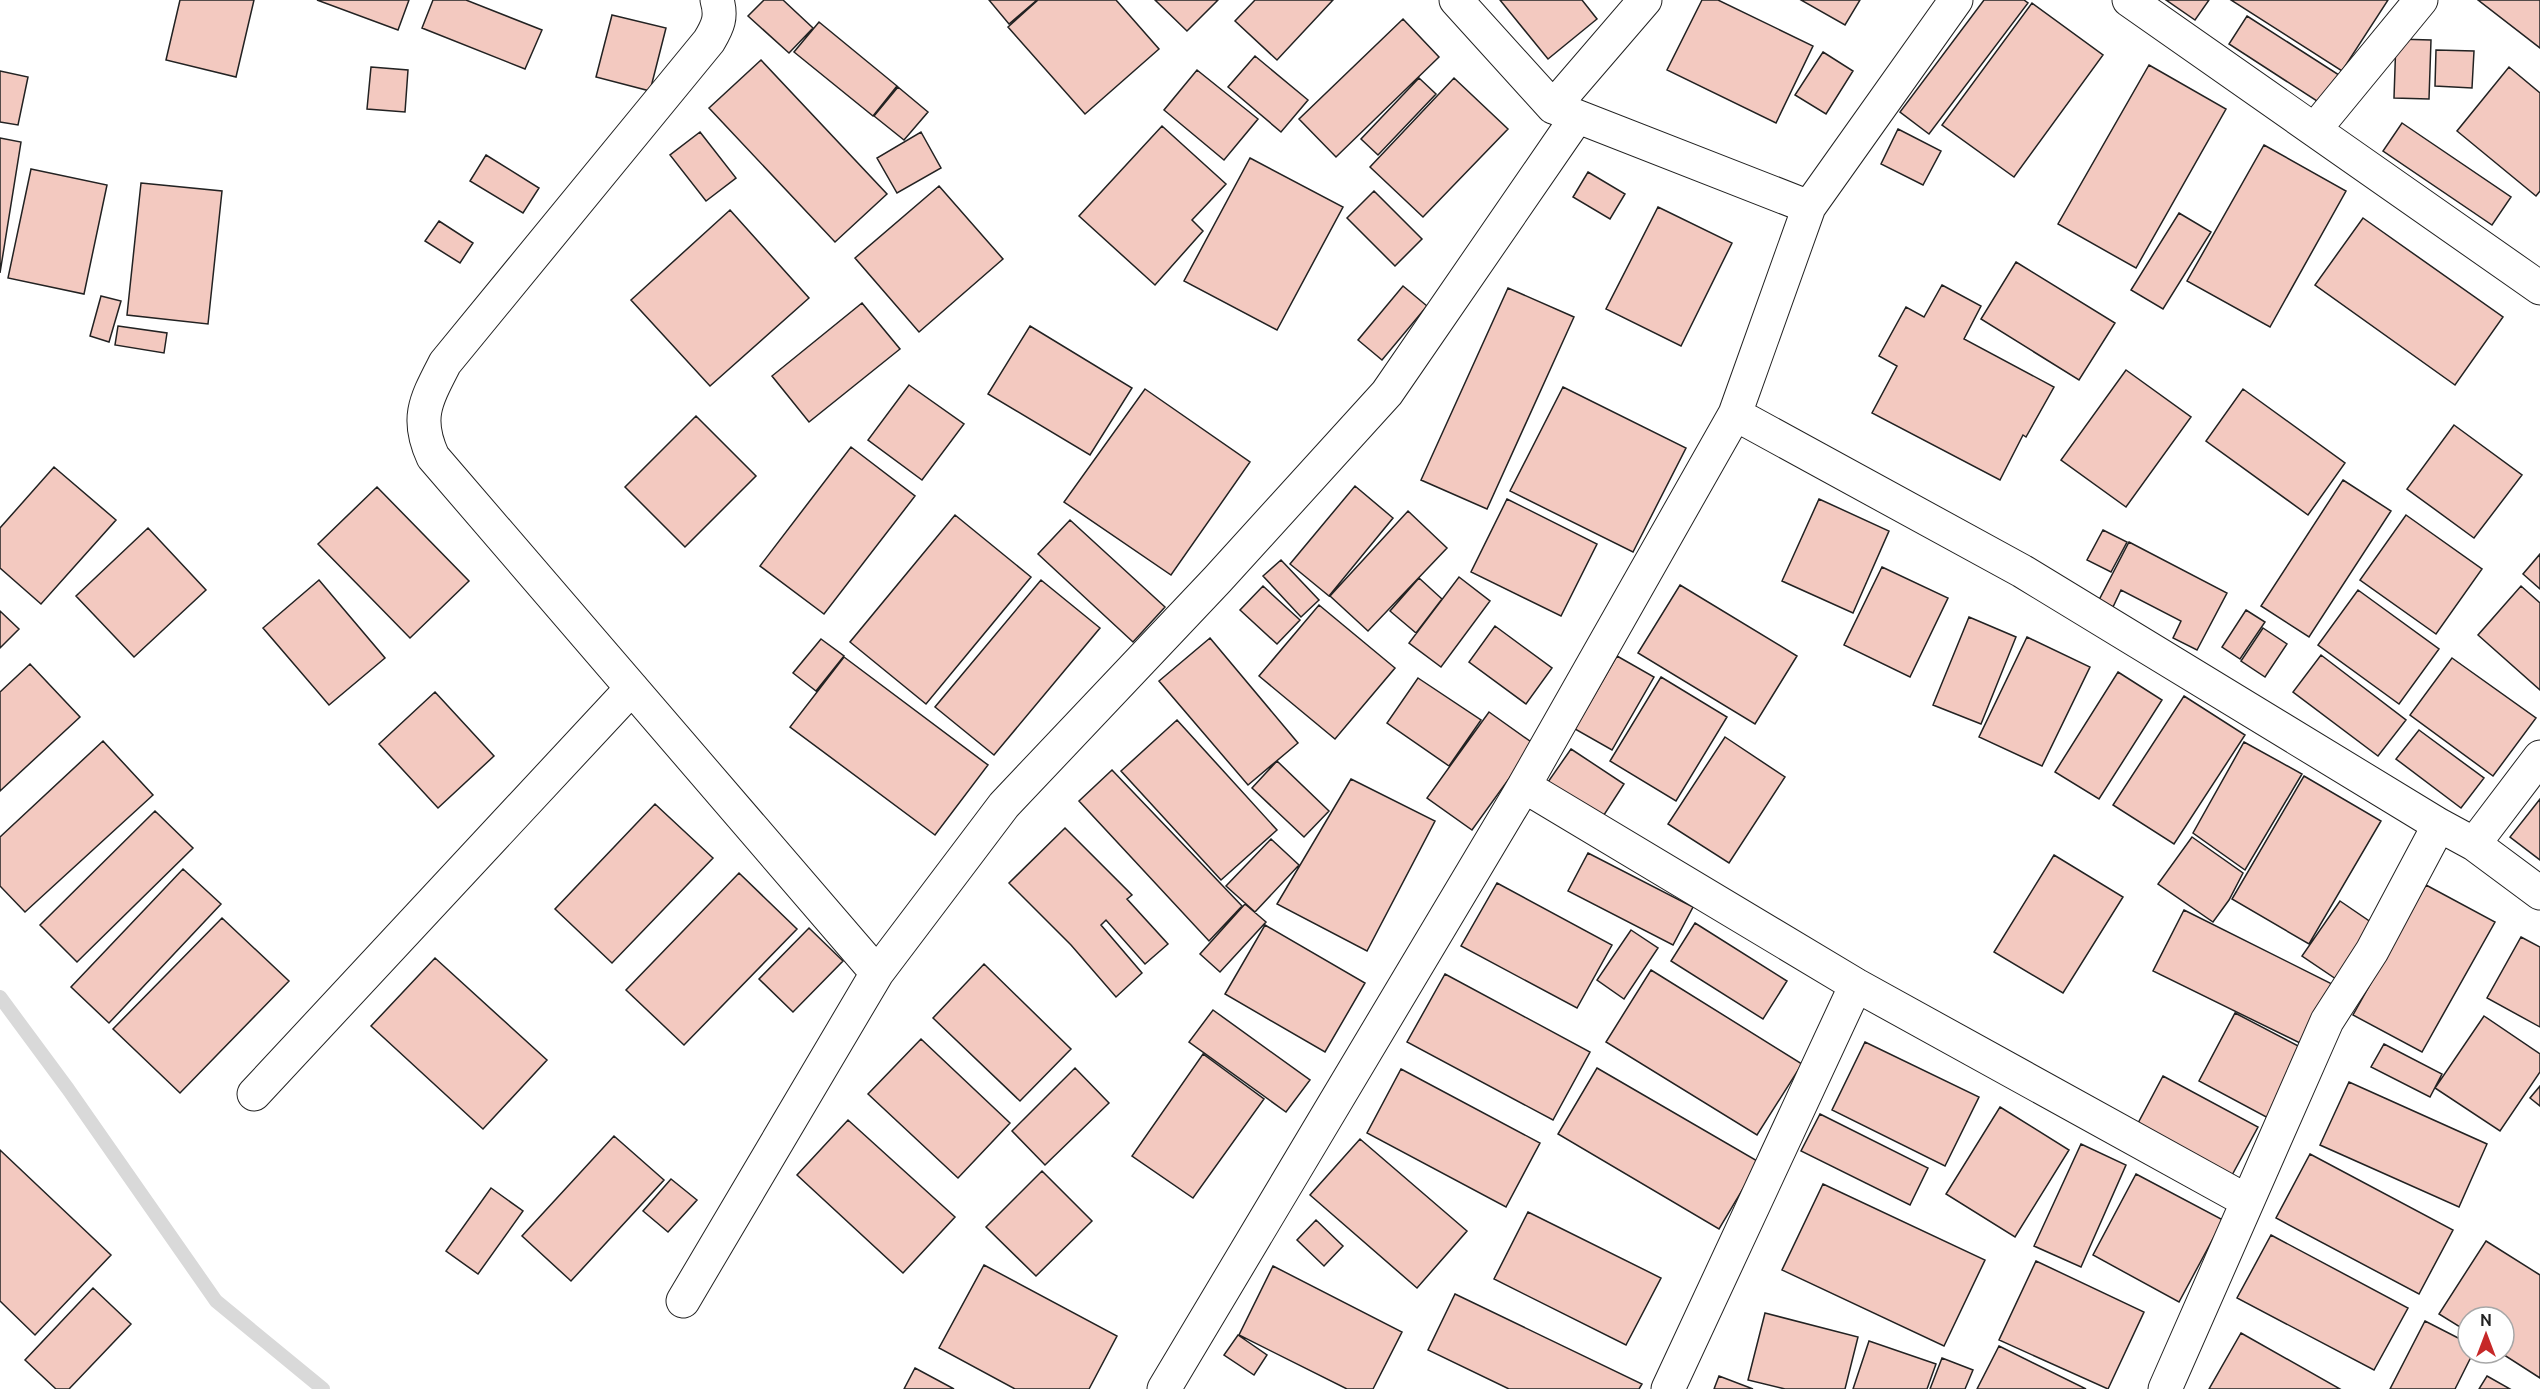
<svg xmlns="http://www.w3.org/2000/svg" width="2540" height="1389" viewBox="0 0 2540 1389" font-family="Ubuntu,sans-serif">
<style>
.lines{fill:none;stroke-linecap:round;stroke-linejoin:round}
.stream{stroke:#d9d9d9;stroke-width:14}
.building{fill:#f3c9c0;stroke:#222;stroke-width:1.5}
.minor-casing{stroke:#222;stroke-width:35}
.minor{stroke:#fff;stroke-width:33}
</style>
<rect width="100%" height="100%" fill="#fff"/>
<g class="lines">
<!-- stream -->
<path class="stream" d="M 0,997 L 68,1089 L 216,1301 L 323,1389"/>
</g>
<!-- building -->
<path class="building" d="M 180,0 L 254,0 L 236,77 L 166,60 Z
M 317,0 L 409,0 L 398,30 Z
M 433,0 L 466,0 L 542,30 L 525,69 L 422,28 Z
M 764,0 L 783,0 L 813,28 L 789,53 L 748,16 Z
M 989,0 L 1037,0 L 1009,24 Z
M 1038,0 L 1116,0 L 1159,49 L 1085,114 L 1008,27 Z
M 1155,0 L 1218,0 L 1187,31 Z
M 1255,0 L 1333,0 L 1277,60 L 1235,21 Z
M 1500,0 L 1582,0 L 1597,19 L 1548,59 Z
M 1702,0 L 1718,0 L 1813,46 L 1776,123 L 1667,70 Z
M 1801,0 L 1860,0 L 1845,25 Z
M 1984,0 L 2024,0 L 2028,3 L 1929,134 L 1900,112 Z
M 2166,0 L 2209,0 L 2195,20 Z
M 2231,0 L 2388,0 L 2342,71 Z
M 2478,0 L 2540,0 L 2540,48 Z
M 2032,3 L 2103,55 L 2014,177 L 1942,125 Z
M 612,15 L 666,28 L 650,91 L 596,77 Z
M 2247,16 L 2339,75 L 2320,103 L 2229,44 Z
M 1403,19 L 1439,57 L 1336,157 L 1299,119 Z
M 819,22 L 897,86 L 873,116 L 794,52 Z
M 2396,39 L 2431,40 L 2429,99 L 2394,98 Z
M 2436,50 L 2474,51 L 2472,88 L 2435,86 Z
M 1823,52 L 1853,71 L 1826,114 L 1795,95 Z
M 1255,56 L 1308,100 L 1281,132 L 1228,87 Z
M 761,60 L 887,194 L 835,242 L 709,108 Z
M 2149,65 L 2226,109 L 2136,268 L 2058,224 Z
M 371,67 L 408,70 L 405,112 L 367,109 Z
M 2509,67 L 2540,93 L 2540,191 L 2536,196 L 2457,131 Z
M 1197,70 L 1258,119 L 1224,160 L 1164,110 Z
M 0,71 L 28,77 L 18,125 L 0,122 Z
M 1419,78 L 1436,94 L 1378,155 L 1361,139 Z
M 1454,78 L 1508,129 L 1423,217 L 1370,167 Z
M 898,87 L 928,112 L 904,140 L 874,116 Z
M 2402,123 L 2511,197 L 2492,225 L 2383,151 Z
M 1162,126 L 1226,184 L 1192,220 L 1203,231 L 1155,285 L 1079,216 Z
M 1898,129 L 1941,151 L 1923,185 L 1881,164 Z
M 700,132 L 736,178 L 706,201 L 670,155 Z
M 921,132 L 941,168 L 897,193 L 877,158 Z
M 0,138 L 21,142 L 0,273 Z
M 2264,145 L 2346,191 L 2270,327 L 2187,281 Z
M 486,155 L 539,188 L 523,213 L 470,181 Z
M 1250,158 L 1343,207 L 1277,330 L 1184,281 Z
M 31,169 L 107,185 L 84,294 L 8,278 Z
M 1588,172 L 1625,194 L 1610,219 L 1573,197 Z
M 141,183 L 222,191 L 208,324 L 127,315 Z
M 939,186 L 1003,259 L 919,332 L 855,258 Z
M 1374,191 L 1422,239 L 1395,266 L 1347,218 Z
M 1658,207 L 1732,243 L 1681,346 L 1606,309 Z
M 730,210 L 809,298 L 710,386 L 631,300 Z
M 2179,213 L 2211,232 L 2163,309 L 2131,290 Z
M 2363,218 L 2503,317 L 2455,385 L 2315,285 Z
M 439,221 L 473,243 L 460,263 L 425,241 Z
M 2016,262 L 2115,323 L 2079,380 L 1981,319 Z
M 1942,285 L 1981,306 L 1964,339 L 2054,387 L 2026,437 L 2023,435 L 2000,480 L 1872,413 L 1897,366 L 1879,356 L 1906,307 L 1924,317 Z
M 1403,286 L 1427,306 L 1382,360 L 1358,340 Z
M 1508,288 L 1574,317 L 1487,509 L 1421,480 Z
M 101,296 L 121,301 L 109,342 L 90,336 Z
M 862,303 L 900,349 L 809,422 L 772,376 Z
M 118,326 L 167,333 L 164,353 L 115,345 Z
M 1030,326 L 1132,388 L 1090,455 L 988,394 Z
M 2126,370 L 2191,417 L 2126,507 L 2061,460 Z
M 909,385 L 964,424 L 922,480 L 868,440 Z
M 1563,387 L 1686,448 L 1633,552 L 1510,491 Z
M 1145,389 L 1250,462 L 1171,575 L 1064,502 Z
M 2243,389 L 2345,463 L 2308,515 L 2206,441 Z
M 696,416 L 756,476 L 685,547 L 625,487 Z
M 2454,425 L 2522,475 L 2474,538 L 2407,489 Z
M 851,447 L 915,496 L 824,614 L 760,566 Z
M 54,467 L 116,520 L 41,604 L 0,568 L 0,528 Z
M 2343,480 L 2391,511 L 2309,637 L 2261,606 Z
M 1355,486 L 1393,518 L 1329,596 L 1290,564 Z
M 377,487 L 469,581 L 410,638 L 318,544 Z
M 1507,499 L 1597,544 L 1561,616 L 1471,572 Z
M 1819,499 L 1889,531 L 1853,613 L 1782,581 Z
M 1408,511 L 1447,548 L 1368,631 L 1330,596 Z
M 955,515 L 1031,577 L 926,704 L 850,642 Z
M 2406,515 L 2482,569 L 2436,634 L 2360,580 Z
M 1070,520 L 1165,607 L 1133,642 L 1038,554 Z
M 148,528 L 206,590 L 134,657 L 76,596 Z
M 2103,530 L 2127,542 L 2111,572 L 2087,560 Z
M 2129,542 L 2227,593 L 2197,650 L 2173,638 L 2181,621 L 2121,590 L 2113,607 L 2099,600 Z
M 2540,554 L 2540,589 L 2523,574 Z
M 1281,560 L 1319,600 L 1301,617 L 1263,576 Z
M 1882,567 L 1948,598 L 1910,677 L 1844,645 Z
M 1459,577 L 1490,601 L 1441,667 L 1409,643 Z
M 1419,578 L 1442,599 L 1416,633 L 1390,611 Z
M 319,580 L 385,658 L 329,705 L 263,628 Z
M 1041,580 L 1100,628 L 994,755 L 935,707 Z
M 1680,585 L 1797,656 L 1755,724 L 1638,653 Z
M 1263,586 L 1300,620 L 1277,644 L 1240,610 Z
M 2521,586 L 2540,603 L 2540,690 L 2478,635 Z
M 2358,590 L 2439,649 L 2399,704 L 2318,645 Z
M 1319,605 L 1395,668 L 1335,739 L 1259,676 Z
M 2246,610 L 2265,622 L 2240,659 L 2222,647 Z
M 0,611 L 19,629 L 0,648 Z
M 1969,617 L 2016,637 L 1981,724 L 1933,705 Z
M 1495,626 L 1552,668 L 1526,704 L 1469,662 Z
M 2263,628 L 2287,644 L 2265,677 L 2241,661 Z
M 2027,637 L 2090,667 L 2042,766 L 1979,737 Z
M 1210,638 L 1298,743 L 1248,785 L 1159,681 Z
M 821,639 L 844,656 L 816,691 L 793,673 Z
M 2321,655 L 2406,720 L 2378,756 L 2293,692 Z
M 1617,656 L 1654,677 L 1612,750 L 1575,729 Z
M 844,657 L 988,765 L 935,835 L 790,727 Z
M 2452,658 L 2536,718 L 2493,776 L 2410,715 Z
M 30,664 L 80,717 L 0,791 L 0,692 Z
M 2118,672 L 2162,700 L 2099,799 L 2055,772 Z
M 1661,677 L 1727,717 L 1676,801 L 1610,761 Z
M 1418,678 L 1481,720 L 1449,766 L 1387,723 Z
M 435,692 L 494,756 L 438,808 L 379,744 Z
M 2184,696 L 2245,735 L 2174,844 L 2113,805 Z
M 1489,712 L 1534,744 L 1472,830 L 1427,798 Z
M 1177,720 L 1277,830 L 1221,880 L 1121,771 Z
M 2419,730 L 2484,778 L 2461,808 L 2396,759 Z
M 1725,737 L 1785,777 L 1729,863 L 1668,824 Z
M 103,741 L 153,795 L 25,912 L 0,886 L 0,837 Z
M 2244,742 L 2302,774 L 2245,870 L 2193,833 Z
M 1571,749 L 1624,784 L 1602,818 L 1548,782 Z
M 1277,761 L 1329,811 L 1304,837 L 1252,788 Z
M 1112,770 L 1242,906 L 1209,941 L 1079,801 Z
M 2304,776 L 2381,821 L 2309,944 L 2232,899 Z
M 1351,779 L 1435,821 L 1367,951 L 1277,904 Z
M 2540,799 L 2540,860 L 2510,837 Z
M 655,804 L 713,858 L 612,963 L 555,909 Z
M 155,811 L 193,848 L 77,962 L 40,925 Z
M 1065,828 L 1132,895 L 1127,899 L 1168,944 L 1145,964 L 1106,920 L 1101,925 L 1142,973 L 1116,997 L 1071,945 L 1009,883 Z
M 2192,837 L 2243,873 L 2229,900 L 2213,922 L 2158,884 Z
M 1271,839 L 1299,865 L 1255,912 L 1226,886 Z
M 1588,853 L 1693,907 L 1673,945 L 1568,891 Z
M 2054,855 L 2123,897 L 2063,993 L 1994,952 Z
M 183,869 L 221,904 L 109,1023 L 71,987 Z
M 739,873 L 797,929 L 684,1045 L 626,990 Z
M 1497,883 L 1612,945 L 1577,1008 L 1461,946 Z
M 2426,885 L 2495,922 L 2422,1052 L 2353,1015 Z
M 2340,901 L 2378,927 L 2339,981 L 2302,956 Z
M 1245,904 L 1266,922 L 1220,972 L 1200,954 Z
M 2184,910 L 2332,984 L 2302,1044 L 2153,971 Z
M 222,918 L 289,981 L 180,1093 L 113,1029 Z
M 1695,923 L 1787,981 L 1763,1019 L 1671,961 Z
M 1265,925 L 1365,983 L 1325,1052 L 1225,994 Z
M 809,928 L 843,961 L 793,1012 L 759,979 Z
M 1631,930 L 1658,948 L 1624,999 L 1597,980 Z
M 2521,937 L 2540,947 L 2540,1027 L 2487,998 Z
M 435,958 L 547,1060 L 483,1129 L 371,1026 Z
M 984,964 L 1071,1049 L 1020,1101 L 933,1018 Z
M 1651,970 L 1802,1064 L 1757,1135 L 1606,1042 Z
M 1445,974 L 1590,1052 L 1553,1120 L 1407,1042 Z
M 1213,1010 L 1310,1080 L 1286,1112 L 1189,1042 Z
M 2235,1013 L 2306,1050 L 2270,1119 L 2199,1081 Z
M 2484,1016 L 2540,1054 L 2540,1072 L 2500,1131 L 2435,1088 Z
M 921,1039 L 1010,1123 L 958,1178 L 868,1094 Z
M 1865,1042 L 1979,1097 L 1945,1166 L 1832,1110 Z
M 2384,1044 L 2442,1074 L 2430,1097 L 2371,1067 Z
M 1203,1054 L 1264,1099 L 1193,1198 L 1132,1156 Z
M 1075,1068 L 1109,1103 L 1045,1165 L 1012,1131 Z
M 1597,1068 L 1759,1162 L 1719,1229 L 1558,1134 Z
M 1401,1069 L 1540,1143 L 1506,1207 L 1367,1133 Z
M 2163,1076 L 2258,1127 L 2231,1177 L 2136,1127 Z
M 2349,1082 L 2487,1144 L 2459,1207 L 2320,1145 Z
M 2540,1086 L 2540,1106 L 2530,1098 Z
M 2000,1107 L 2069,1150 L 2015,1237 L 1946,1194 Z
M 1820,1114 L 1928,1168 L 1910,1205 L 1801,1151 Z
M 848,1120 L 955,1217 L 903,1273 L 797,1175 Z
M 614,1136 L 664,1180 L 571,1281 L 522,1236 Z
M 1360,1139 L 1467,1231 L 1417,1288 L 1310,1195 Z
M 2081,1144 L 2126,1165 L 2081,1267 L 2034,1246 Z
M 0,1150 L 111,1255 L 35,1335 L 0,1301 Z
M 2310,1154 L 2453,1230 L 2419,1294 L 2276,1218 Z
M 1042,1171 L 1092,1221 L 1036,1276 L 986,1227 Z
M 2136,1174 L 2223,1220 L 2179,1302 L 2093,1255 Z
M 671,1179 L 697,1200 L 668,1232 L 643,1211 Z
M 1823,1184 L 1985,1260 L 1944,1346 L 1782,1270 Z
M 491,1188 L 523,1211 L 478,1274 L 446,1251 Z
M 1528,1212 L 1661,1278 L 1626,1345 L 1494,1279 Z
M 1316,1220 L 1343,1246 L 1324,1266 L 1297,1240 Z
M 2271,1235 L 2408,1308 L 2374,1370 L 2237,1298 Z
M 2486,1241 L 2540,1275 L 2540,1378 L 2501,1353 L 2504,1353 L 2504,1317 L 2468,1317 L 2468,1332 L 2439,1314 Z
M 2036,1261 L 2144,1312 L 2108,1389 L 1999,1340 Z
M 984,1265 L 1117,1336 L 1089,1389 L 1015,1389 L 939,1348 Z
M 1273,1266 L 1402,1332 L 1373,1389 L 1347,1389 L 1239,1335 Z
M 93,1288 L 131,1324 L 69,1389 L 56,1389 L 25,1360 Z
M 1455,1294 L 1642,1384 L 1639,1389 L 1509,1389 L 1428,1350 Z
M 1765,1313 L 1858,1337 L 1845,1389 L 1785,1389 L 1748,1380 Z
M 2425,1321 L 2468,1343 L 2468,1353 L 2473,1353 L 2455,1389 L 2390,1389 Z
M 2241,1333 L 2340,1389 L 2209,1389 Z
M 1238,1335 L 1267,1355 L 1254,1375 L 1224,1355 Z
M 1869,1341 L 1936,1364 L 1927,1389 L 1853,1389 Z
M 1999,1346 L 2086,1389 L 1977,1389 Z
M 1942,1358 L 1973,1370 L 1965,1389 L 1930,1389 Z
M 915,1368 L 954,1389 L 904,1389 Z
M 1719,1376 L 1753,1389 L 1714,1389 Z
M 2487,1376 L 2510,1389 L 2479,1389 Z"/>
<g class="lines">
<!-- minor casing -->
<g class="minor-casing">
<path id="minor" d="M 717,0 C 722,17 718,26 709,41 L 445,363 C 426,400 415,418 433,457 L 877,973
M 1456,0 L 1553,107 L 1809,207
M 2129,0 L 2540,288
M 1553,107 L 1645,0
M 2315,129 L 2421,0
M 1735,414 L 2022,571 L 2439,825 L 2474,844 L 2540,893
M 1524,786 L 1856,985 L 2247,1201
M 2474,844 L 2540,757
M 254,1094 L 632,688
M 683,1301 L 877,973 L 1004,805 L 1217,580 L 1387,393 L 1577,117
M 1164,1389 L 1524,786 L 1735,414 L 1809,207 L 1956,0
M 1668,1389 L 1856,985
M 2165,1389 L 2327,1021 L 2372,951 L 2439,825"/>
</g>
<!-- minor -->
<use href="#minor" class="minor"/>
</g>
<!-- north arrow -->
<g transform="translate(2486 1335)"><circle r="28" fill="#ffffff" stroke="#a7a7a7" stroke-width="1.5"/>
<path d="M0-4.5L10 22L0 15L-10 22Z" fill="#c62828"/>
<text y="-9" font-size="16" font-weight="bold" text-anchor="middle" fill="#222222">N</text>
</g>
</svg>
